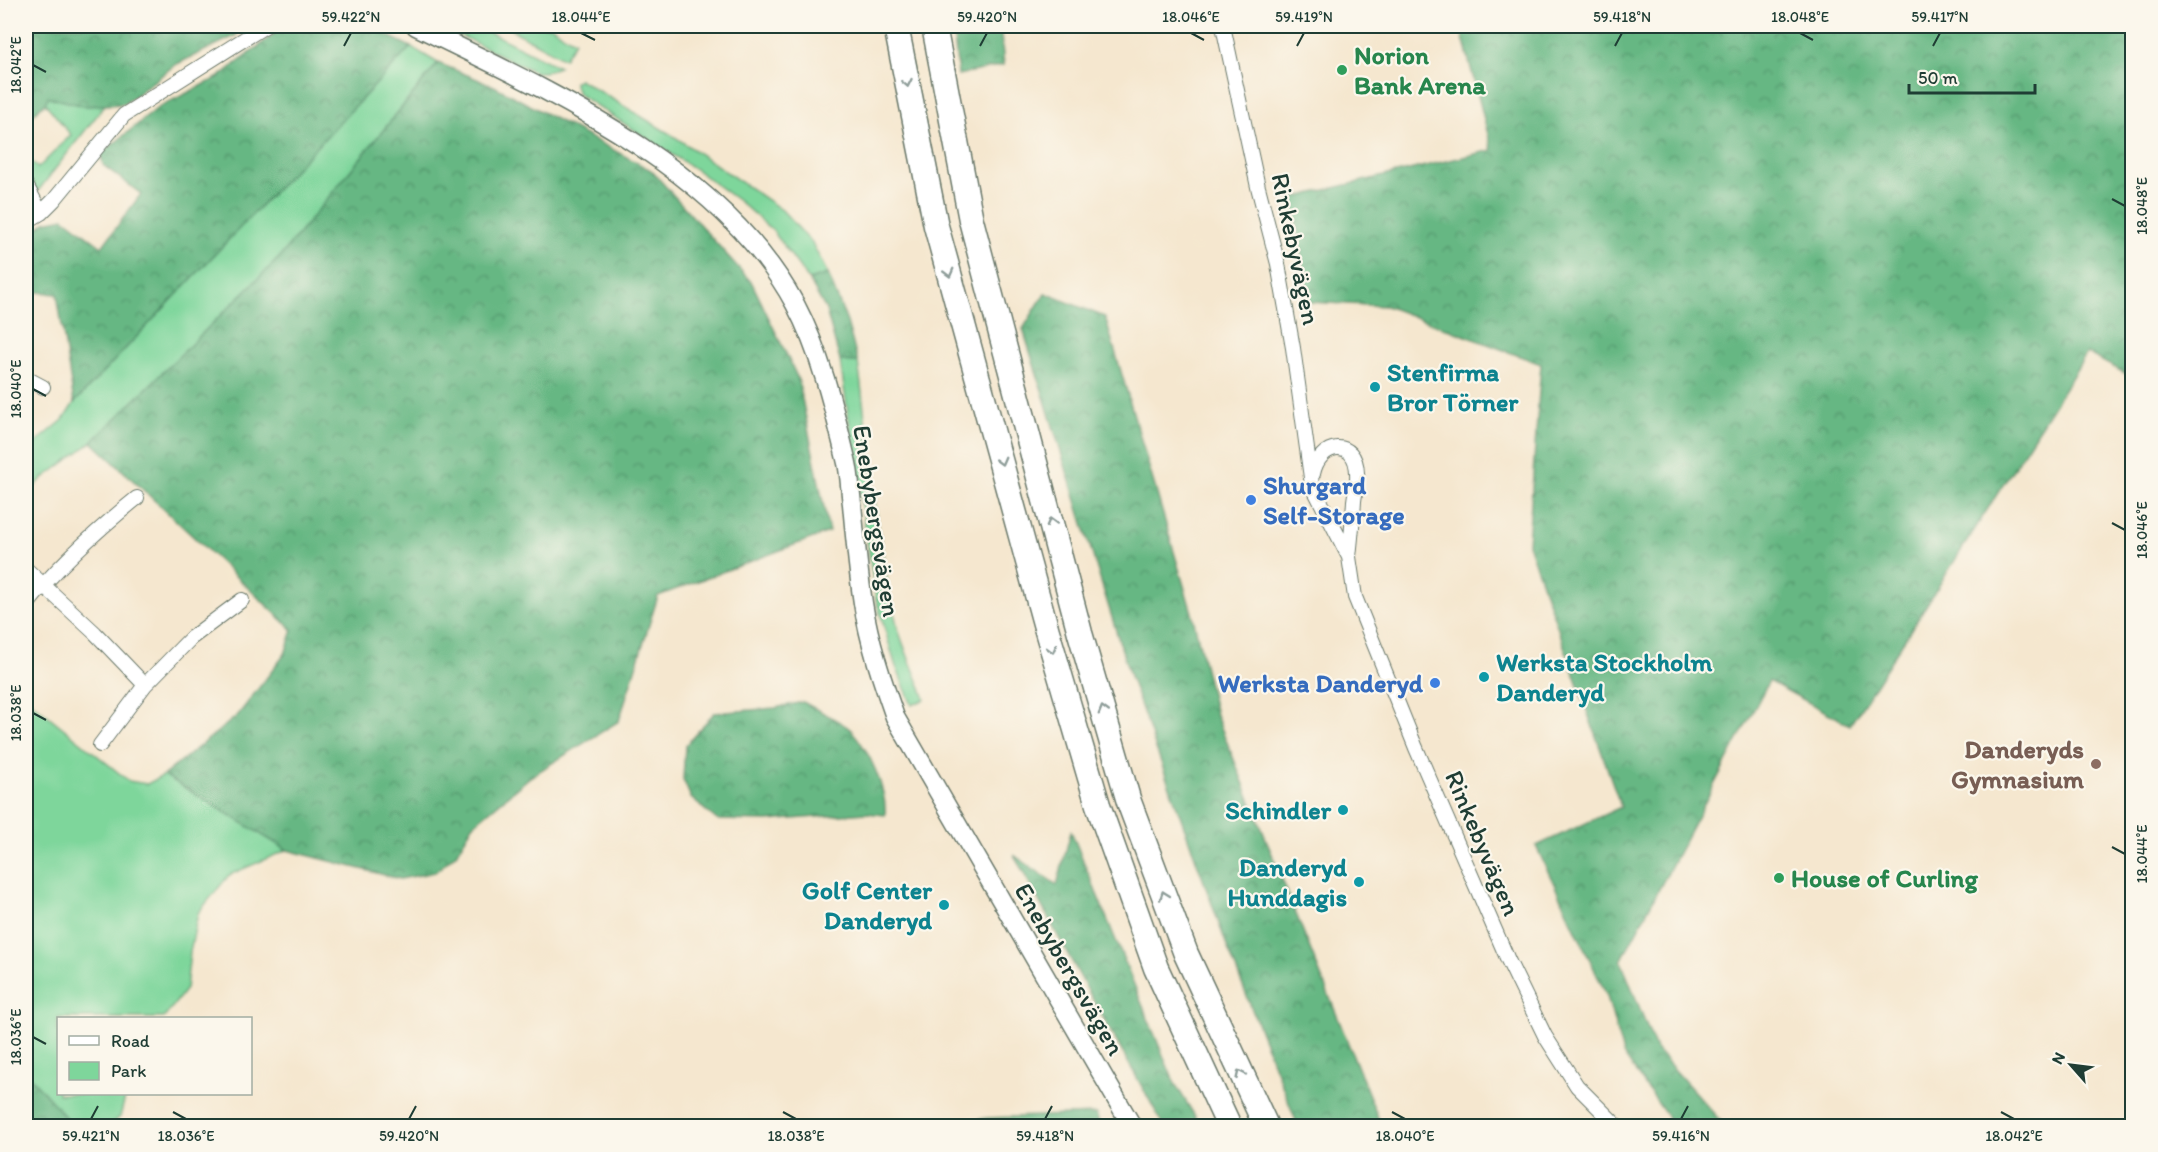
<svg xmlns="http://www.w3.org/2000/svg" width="2158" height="1152" viewBox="0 0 2158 1152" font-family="Itim,sans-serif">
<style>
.green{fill:#7ed69b;stroke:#4e8a68;stroke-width:1.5}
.forest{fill:url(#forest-crowns);stroke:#427a5c;stroke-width:1.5}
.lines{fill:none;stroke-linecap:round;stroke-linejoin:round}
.street-casing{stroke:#6a786a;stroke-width:16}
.secondary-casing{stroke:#6a786a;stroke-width:21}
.highway-casing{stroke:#6a786a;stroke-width:27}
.street{stroke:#fff;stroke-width:14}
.secondary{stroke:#fff;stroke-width:18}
.highway{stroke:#fff;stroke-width:24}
.oneway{stroke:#8f9e9a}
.ticks{fill:none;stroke:#1f3d34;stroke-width:2}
.leisure-dot{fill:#2e9e5b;stroke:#fbf7ec;stroke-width:2}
.culture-dot{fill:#0f9aa8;stroke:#fbf7ec;stroke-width:2}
.shop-dot{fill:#3f7fe0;stroke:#fbf7ec;stroke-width:2}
.education-dot{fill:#8d6e63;stroke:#fbf7ec;stroke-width:2}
.labels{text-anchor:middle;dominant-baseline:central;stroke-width:4.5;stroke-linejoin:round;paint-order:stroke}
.leisure-label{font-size:26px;font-weight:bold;fill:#27864d;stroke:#fbf7ec;text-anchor:start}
.street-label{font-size:26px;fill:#1f3d34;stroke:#fbf7ec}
.culture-label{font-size:26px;font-weight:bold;fill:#0d838f;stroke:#fbf7ec;text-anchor:end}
.shop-label{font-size:26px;font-weight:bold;fill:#366cbe;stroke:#fbf7ec;text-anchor:start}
.education-label{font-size:26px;font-weight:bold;fill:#785e54;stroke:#fbf7ec;text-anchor:end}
.neatline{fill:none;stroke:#1f3d34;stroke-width:2}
.ticks-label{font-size:15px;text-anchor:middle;fill:#1f3d34}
</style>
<defs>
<pattern id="forest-crowns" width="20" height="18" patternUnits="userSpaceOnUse" patternTransform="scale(1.5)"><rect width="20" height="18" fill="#66b783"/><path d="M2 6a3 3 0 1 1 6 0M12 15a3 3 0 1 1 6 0" fill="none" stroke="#53966c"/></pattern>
</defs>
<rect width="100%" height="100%" fill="#fbf7ec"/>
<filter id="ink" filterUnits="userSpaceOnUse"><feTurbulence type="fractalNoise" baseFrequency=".0167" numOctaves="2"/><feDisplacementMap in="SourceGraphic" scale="12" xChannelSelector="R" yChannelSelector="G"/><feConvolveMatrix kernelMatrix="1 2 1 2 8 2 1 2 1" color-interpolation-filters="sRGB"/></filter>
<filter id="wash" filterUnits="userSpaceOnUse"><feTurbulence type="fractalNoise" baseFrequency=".008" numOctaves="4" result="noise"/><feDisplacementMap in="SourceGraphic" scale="24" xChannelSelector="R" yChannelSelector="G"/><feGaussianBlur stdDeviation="1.35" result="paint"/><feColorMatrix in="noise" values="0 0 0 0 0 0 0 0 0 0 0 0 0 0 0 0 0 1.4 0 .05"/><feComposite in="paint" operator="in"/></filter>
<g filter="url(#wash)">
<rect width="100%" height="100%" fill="#f5e7cf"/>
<!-- green -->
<path class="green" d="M 441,26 L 477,26 L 559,67 L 545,72 L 535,72 Z
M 505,26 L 551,26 L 563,35 L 575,41 L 564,59 Z
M 411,47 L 438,63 L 280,257 L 92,442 L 42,479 L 26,495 L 26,451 L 63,420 L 74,403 Z
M 579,79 L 675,137 L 782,210 L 812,243 L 828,274 L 809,280 L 773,231 L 740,202 L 695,169 L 578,94 L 574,82 Z
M 48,97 L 85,106 L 105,105 L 38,191 C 30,182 21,171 29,160 L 38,168 L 71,135 L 45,103 Z
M 840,361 L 858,362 C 870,448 875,536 896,621 C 902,647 916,673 925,699 L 912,705 L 895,664 L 876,599 Z
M 26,698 L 129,781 L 147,784 L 164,775 L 287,850 L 229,875 L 198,913 L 190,952 L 186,989 L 164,1018 L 58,1018 L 58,1094 L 126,1094 L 120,1117 L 109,1126 L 73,1126 L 26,1072 Z"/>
<!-- forest -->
<path class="forest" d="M 26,26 L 245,26 L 235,36 L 175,65 L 124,104 L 85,106 L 48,97 L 45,103 L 26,121 Z
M 290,26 L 368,26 L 411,47 L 74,403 L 57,294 L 26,291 L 26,238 L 45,222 L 64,218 L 102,247 L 141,194 L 103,165 L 101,154 L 159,107 L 219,77 L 278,31 Z
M 953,26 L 1000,26 L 1004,65 L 958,75 Z
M 1460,26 L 2132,26 L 2132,377 L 2087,353 L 1850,725 L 1769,681 L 1621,961 L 1656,1049 L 1725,1126 L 1674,1126 L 1623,1054 L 1607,996 L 1536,846 L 1621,807 L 1528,544 L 1541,364 L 1386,306 L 1309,302 L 1292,198 L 1492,150 Z
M 438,63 L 494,86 L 651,170 L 752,283 L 798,379 L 829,532 L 658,596 L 619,721 L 530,777 L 473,825 L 456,854 L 435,872 L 400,879 L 287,850 L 164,775 L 238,715 L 285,654 L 293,630 L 92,442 L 280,257 Z
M 828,274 L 847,322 L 858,362 L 840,361 L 826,310 L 809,280 Z
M 1045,293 L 1105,317 L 1192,613 L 1216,715 L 1379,1120 L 1383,1126 L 1298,1126 L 1227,946 L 1130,676 L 1023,329 Z
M 803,702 C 815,709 843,722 851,730 C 869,750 887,789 885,815 L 866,813 L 767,821 L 717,820 L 691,798 L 683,779 L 685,746 L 714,713 L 775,708 Z
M 1071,831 L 1174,1082 L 1201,1126 L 1164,1126 L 1083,982 L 1014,855 L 1057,885 Z
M 26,1072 L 73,1126 L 26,1126 Z
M 1096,1114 L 1100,1126 L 944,1126 L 987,1118 Z"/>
</g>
<g filter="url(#ink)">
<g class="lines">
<!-- street casing -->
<g class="street-casing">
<path id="street" d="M 1223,26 L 1258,187 L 1278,264 L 1293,348 L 1312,485 L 1349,557 L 1355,597 L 1416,748 L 1508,960 L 1545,1036 L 1577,1086 L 1617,1126
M 26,185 L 41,213
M 26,222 L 41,213 L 54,200 L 124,115 L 265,26
M 26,378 L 43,387
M 1313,474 C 1319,442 1356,437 1357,473 C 1358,482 1355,492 1354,501 C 1353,519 1351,538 1349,557
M 26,569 L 95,633 L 145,685
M 26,606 C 58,565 96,531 137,498
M 100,745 L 145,685 L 191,638 L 242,600"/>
</g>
<!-- secondary casing -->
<g class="secondary-casing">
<path id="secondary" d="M 416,26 C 549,91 722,168 795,304 C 821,353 834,409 847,463 C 850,476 850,490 852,504 C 855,537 858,570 863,603 C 869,642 882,680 895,717 L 1132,1126"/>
</g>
<!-- highway casing -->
<g class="highway-casing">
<path id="highway" d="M 896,26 L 936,226 L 1047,631 L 1098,805 L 1156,968 L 1229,1126
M 934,26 L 971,220 L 1080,633 L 1129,802 L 1186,954 L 1266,1126"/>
</g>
<!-- street -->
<use href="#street" class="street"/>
<!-- secondary -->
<use href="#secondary" class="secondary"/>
<!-- highway -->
<use href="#highway" class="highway"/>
</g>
<!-- one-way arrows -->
<defs><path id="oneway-chevron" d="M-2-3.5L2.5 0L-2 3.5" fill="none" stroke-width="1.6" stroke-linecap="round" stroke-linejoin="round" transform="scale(1.5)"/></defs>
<g class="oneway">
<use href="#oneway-chevron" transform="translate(907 83) rotate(79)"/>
<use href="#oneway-chevron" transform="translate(949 273) rotate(75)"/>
<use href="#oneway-chevron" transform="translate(1001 461) rotate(75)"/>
<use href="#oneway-chevron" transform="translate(1051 522) rotate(-105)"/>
<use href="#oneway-chevron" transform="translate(1052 649) rotate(74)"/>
<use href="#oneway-chevron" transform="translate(1103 710) rotate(-106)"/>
<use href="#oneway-chevron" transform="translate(1164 895) rotate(-110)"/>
<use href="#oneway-chevron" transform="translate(1240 1074) rotate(-115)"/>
</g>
</g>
<!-- ticks -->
<path class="ticks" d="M 581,33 L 595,40M 1191,33 L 1204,40M 1800,33 L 1813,40M 344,46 L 351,33M 980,46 L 987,33M 1297,46 L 1304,33M 1615,46 L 1622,33M 1933,46 L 1940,33M 33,65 L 46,72M 2112,199 L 2125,206M 33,389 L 46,396M 2112,523 L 2125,530M 33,713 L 46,720M 2112,847 L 2125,854M 33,1037 L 46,1044M 173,1112 L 186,1119M 783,1112 L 796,1119M 1392,1112 L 1405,1119M 2001,1112 L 2014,1119M 91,1119 L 98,1106M 409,1119 L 416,1106M 1045,1119 L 1052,1106M 1681,1119 L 1688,1106"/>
<!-- markers -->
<g class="leisure-dot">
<circle cx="1342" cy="70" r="6"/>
<circle cx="1779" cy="878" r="6"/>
</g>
<g class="culture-dot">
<circle cx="1375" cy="387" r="6"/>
<circle cx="1484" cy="677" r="6"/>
<circle cx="1343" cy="810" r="6"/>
<circle cx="1359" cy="882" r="6"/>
<circle cx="944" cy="905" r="6"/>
</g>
<g class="shop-dot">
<circle cx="1251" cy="500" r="6"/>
<circle cx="1435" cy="683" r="6"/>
</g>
<circle class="education-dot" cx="2096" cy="764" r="6"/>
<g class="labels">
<!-- leisure labels -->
<g class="leisure-label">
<text x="1354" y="55">Norion<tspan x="1354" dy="30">Bank Arena</tspan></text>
<text x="1791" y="878">House of Curling</text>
</g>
<!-- street labels -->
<g class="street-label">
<text transform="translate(1296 249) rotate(78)">Rinkebyvägen</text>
<text transform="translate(877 521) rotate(81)">Enebybergsvägen</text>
<text transform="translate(1483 843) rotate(67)">Rinkebyvägen</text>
<text transform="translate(1070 969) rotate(60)">Enebybergsvägen</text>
</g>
<!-- culture labels -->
<g class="culture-label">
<text x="1387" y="372" text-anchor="start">Stenfirma<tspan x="1387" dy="30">Bror Törner</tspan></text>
<text x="1496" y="662" text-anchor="start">Werksta Stockholm<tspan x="1496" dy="30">Danderyd</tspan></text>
<text x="1331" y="810">Schindler</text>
<text x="1347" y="867">Danderyd<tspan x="1347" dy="30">Hunddagis</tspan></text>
<text x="932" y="890">Golf Center<tspan x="932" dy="30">Danderyd</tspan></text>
</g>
<!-- shop labels -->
<g class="shop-label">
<text x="1263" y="485">Shurgard<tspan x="1263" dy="30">Self-Storage</tspan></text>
<text x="1423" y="683" text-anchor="end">Werksta Danderyd</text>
</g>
<!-- education labels -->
<g class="education-label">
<text x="2084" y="749">Danderyds<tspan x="2084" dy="30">Gymnasium</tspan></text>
</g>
</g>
<!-- margin -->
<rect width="2158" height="1152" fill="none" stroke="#fbf7ec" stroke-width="66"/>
<!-- legend -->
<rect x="57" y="1017" width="195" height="78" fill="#fbf7ec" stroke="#a3ada2" stroke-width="1.5"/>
<rect x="69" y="1036" width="30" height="9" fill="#ffffff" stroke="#a3ada2" stroke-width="1.5"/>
<text x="111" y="1047" font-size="18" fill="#1f3d34">Road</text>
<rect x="69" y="1062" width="30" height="18" fill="#7ed69b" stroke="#a3ada2" stroke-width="1.5"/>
<text x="111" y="1077" font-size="18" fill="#1f3d34">Park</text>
<!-- north arrow -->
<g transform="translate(2071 1065) rotate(298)" stroke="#fbf7ec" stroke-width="4.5" paint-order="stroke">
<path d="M0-4.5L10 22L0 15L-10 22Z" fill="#1f3d34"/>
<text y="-9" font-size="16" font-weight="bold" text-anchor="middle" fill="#1f3d34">N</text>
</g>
<!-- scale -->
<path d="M1909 84v9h126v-9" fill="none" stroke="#1f3d34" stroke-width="3"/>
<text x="1918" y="84" font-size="18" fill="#1f3d34" stroke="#fbf7ec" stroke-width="4.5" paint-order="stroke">50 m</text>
<rect x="33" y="33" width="2092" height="1086" class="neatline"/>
<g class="ticks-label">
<text x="351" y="22">59.422°N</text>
<text x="581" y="22">18.044°E</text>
<text x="987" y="22">59.420°N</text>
<text x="1191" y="22">18.046°E</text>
<text x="1304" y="22">59.419°N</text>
<text x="1622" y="22">59.418°N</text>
<text x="1800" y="22">18.048°E</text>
<text x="1940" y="22">59.417°N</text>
<text transform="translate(16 65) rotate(-90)" y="5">18.042°E</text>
<text transform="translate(2142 206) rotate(-90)" y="5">18.048°E</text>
<text transform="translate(16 389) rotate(-90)" y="5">18.040°E</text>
<text transform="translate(2142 530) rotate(-90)" y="5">18.046°E</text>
<text transform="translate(16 713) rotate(-90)" y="5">18.038°E</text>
<text transform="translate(2142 854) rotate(-90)" y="5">18.044°E</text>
<text transform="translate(16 1037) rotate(-90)" y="5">18.036°E</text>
<text x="91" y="1141">59.421°N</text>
<text x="186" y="1141">18.036°E</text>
<text x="409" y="1141">59.420°N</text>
<text x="796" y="1141">18.038°E</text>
<text x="1045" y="1141">59.418°N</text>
<text x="1405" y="1141">18.040°E</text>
<text x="1681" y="1141">59.416°N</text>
<text x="2014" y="1141">18.042°E</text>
</g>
</svg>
